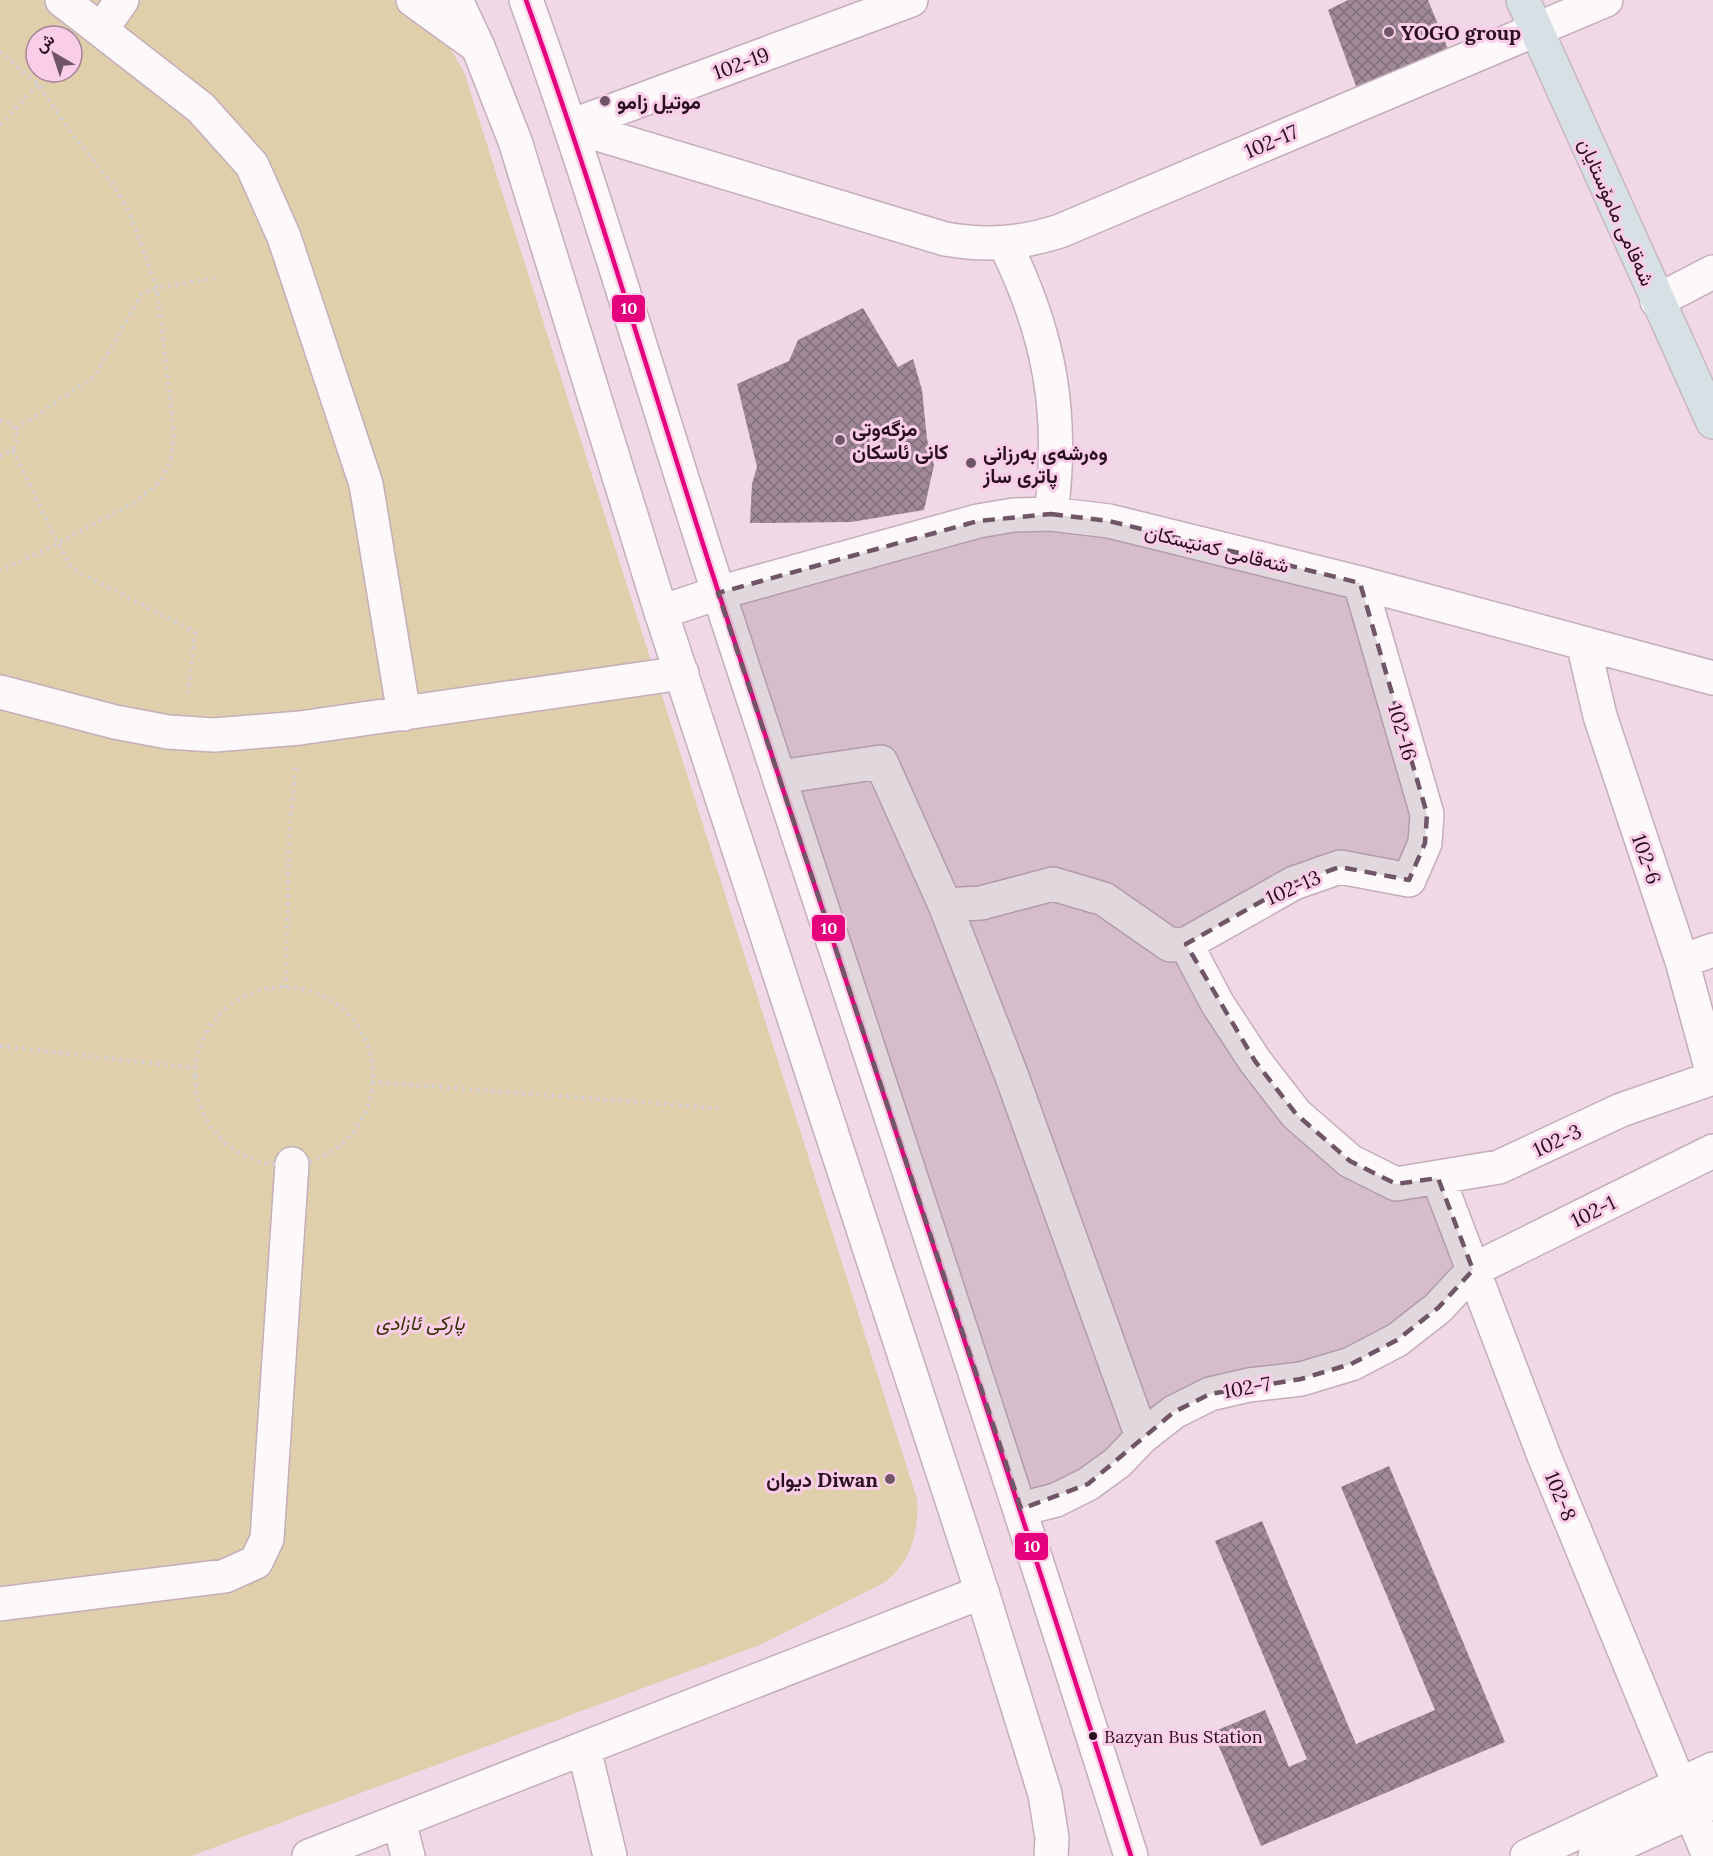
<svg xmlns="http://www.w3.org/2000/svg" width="1713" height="1856" viewBox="0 0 1713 1856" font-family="Lora,Vazirmatn,serif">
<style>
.park{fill:#e0cfab;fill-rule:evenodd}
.building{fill:url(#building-cross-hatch)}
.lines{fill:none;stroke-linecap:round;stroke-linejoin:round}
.street-casing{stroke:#c5adbb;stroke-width:36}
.secondary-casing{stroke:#c5adbb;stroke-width:36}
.primary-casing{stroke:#c6b8c1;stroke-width:36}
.path{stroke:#d4cdd1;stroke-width:4;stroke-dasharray:3 4.5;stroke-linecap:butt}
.street{stroke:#fdf9fb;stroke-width:33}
.secondary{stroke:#fdf9fb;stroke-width:33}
.primary{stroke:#d7e0e5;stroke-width:33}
.bus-1-casing{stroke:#facee8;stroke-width:9}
.bus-1{stroke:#e5007d;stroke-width:4.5}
.marked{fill:#6f5565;fill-opacity:0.2;stroke:#6f5565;stroke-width:4.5;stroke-dasharray:12 8;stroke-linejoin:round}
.poi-dot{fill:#6f5565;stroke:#facee8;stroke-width:2}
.bus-dot{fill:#290f20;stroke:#facee8;stroke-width:2}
.labels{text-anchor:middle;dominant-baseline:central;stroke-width:6;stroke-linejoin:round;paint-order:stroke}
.bus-label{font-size:18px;fill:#290f20;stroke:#facee8;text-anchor:start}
.poi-label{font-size:20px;font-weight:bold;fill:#290f20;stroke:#facee8;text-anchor:start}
.street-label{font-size:20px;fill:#290f20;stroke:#facee8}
.park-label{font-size:20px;font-style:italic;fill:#373104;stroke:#facee8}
.line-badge{stroke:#facee8;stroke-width:2}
.badge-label{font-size:16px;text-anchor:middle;font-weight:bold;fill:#fff}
</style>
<defs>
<pattern id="building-cross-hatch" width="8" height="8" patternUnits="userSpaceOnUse" patternTransform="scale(1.5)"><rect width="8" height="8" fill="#a08a98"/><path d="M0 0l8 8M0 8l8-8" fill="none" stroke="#826f7c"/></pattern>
</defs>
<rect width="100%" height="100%" fill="#f0d8e6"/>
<!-- park -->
<path class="park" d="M 0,0 L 421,0 L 464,72 L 917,1499 C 919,1533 911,1562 884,1583 L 762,1644 L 191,1856 L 0,1856 ZM 36,36 L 72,36 L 72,72 L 36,72 Z"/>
<!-- building -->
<path class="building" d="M 1348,0 L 1428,0 L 1450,54 L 1356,86 L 1328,10 Z
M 863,308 L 898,367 L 913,359 L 922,390 L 927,439 L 934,465 L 924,510 L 851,522 L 750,523 L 752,484 L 757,467 L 737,384 L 789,361 L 798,340 Z
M 1389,1466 L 1505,1742 L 1261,1846 L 1213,1732 L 1265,1710 L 1289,1767 L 1307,1759 L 1215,1541 L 1262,1521 L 1356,1744 L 1435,1710 L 1341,1487 Z"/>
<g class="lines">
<!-- street casing -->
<g class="street-casing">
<path id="street" d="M 62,0 L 201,108 L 252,165 L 284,237 L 366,484 L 404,714
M 413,0 L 478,47
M 101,30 L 122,0
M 571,126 L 945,239 C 986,246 1020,244 1060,231 L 1606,0
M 571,126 L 911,0
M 1005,244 C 1050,335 1064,414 1051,514
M 1657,301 L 1713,272
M 661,612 L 718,593 L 978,521 L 1014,515 L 1051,514 L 1109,521 L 1360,583 L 1713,678
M 1583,643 L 1600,716 L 1682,961 L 1713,1075
M 0,692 L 115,722 L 168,732 L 214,735 L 300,728 L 682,673
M 779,777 L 881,762 L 945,905 L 1011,1074 L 1142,1437
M 945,905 L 981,903 L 1053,884 L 1104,899 L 1170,945 L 1186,944 L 1294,883 L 1340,867 L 1409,880 L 1425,843 L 1427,814 L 1360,583
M 1186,944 L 1217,1003 L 1255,1061 L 1296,1114 L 1350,1161 L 1396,1184 L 1499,1167 L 1621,1110 L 1713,1078
M 1682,961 L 1713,950
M 1438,1178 L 1544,1456 L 1709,1856
M 1021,1509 L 1056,1500 L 1088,1484 L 1117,1463 L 1142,1437 L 1174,1412 L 1210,1394 L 1249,1385 L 1301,1379 L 1351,1364 L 1397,1340 L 1438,1308 L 1473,1270 L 1713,1151
M 0,1604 L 225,1576 L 256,1562 L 267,1539 L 292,1164
M 584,1749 L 610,1856
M 399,1821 L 408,1856
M 309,1856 L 982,1592"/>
</g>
<!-- secondary casing -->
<g class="secondary-casing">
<path id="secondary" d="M 456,0 L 478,47 L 515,141 L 661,612 L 982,1592 L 1045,1794 L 1052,1838 L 1051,1856
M 526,0 C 597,197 655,398 720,597 C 857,1017 998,1435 1131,1856
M 1527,1856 L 1713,1769
M 1595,1856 L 1713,1802"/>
</g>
<!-- primary casing -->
<g class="primary-casing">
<path id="primary" d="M 1523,0 L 1713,422"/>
</g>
<!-- path -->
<path class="path" d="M 0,52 L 38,84 L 67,127 L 113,185 L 130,214 L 157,288 L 174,434 L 171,457 L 161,481 L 137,501 L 49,548 L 0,570
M 0,125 L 38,84
M 0,420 L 13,425 L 18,440 L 13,450 L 0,456
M 16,429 L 95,376 L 142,293 L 157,288 L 215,278
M 13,450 L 58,544 L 73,569 L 195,632 L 188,693
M195 1076a89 89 0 1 1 178 0a89 89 0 1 1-178 0Z
M 286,988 L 289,831 L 296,764
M 0,1046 L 195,1068
M 372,1082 L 718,1108"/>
<!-- street -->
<use href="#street" class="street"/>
<!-- secondary -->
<use href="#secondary" class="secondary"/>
<!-- primary -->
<use href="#primary" class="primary"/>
<!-- bus-1 casing -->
<g class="bus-1-casing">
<path id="bus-1" d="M 526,0 C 597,197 655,398 720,597 C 857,1017 998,1435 1131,1856"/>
</g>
<!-- bus-1 -->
<use href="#bus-1" class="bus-1"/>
</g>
<!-- marked area -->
<path class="marked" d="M 1051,514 L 1109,521 L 1360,583 L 1427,814 L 1425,843 L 1409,880 L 1340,867 L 1294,883 L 1186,944 L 1255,1061 L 1296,1114 L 1350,1161 L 1396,1184 L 1438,1178 L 1473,1270 L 1438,1308 L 1397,1340 L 1351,1364 L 1301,1379 L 1210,1394 L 1174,1412 L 1088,1484 L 1021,1509 L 718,593 L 978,521 Z"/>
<!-- markers -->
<g class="poi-dot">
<circle cx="1389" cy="32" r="6"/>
<circle cx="605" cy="101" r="6"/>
<circle cx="840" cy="440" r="6"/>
<circle cx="971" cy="463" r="6"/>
<circle cx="890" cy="1479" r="6"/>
</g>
<circle class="bus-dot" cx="1093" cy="1736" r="5"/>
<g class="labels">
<!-- bus labels -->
<g class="bus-label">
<text x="1104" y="1736">Bazyan Bus Station</text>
</g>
<!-- poi labels -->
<g class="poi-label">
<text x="1401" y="32">YOGO group</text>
<text x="617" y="101">موتيل زامو</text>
<text x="852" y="428">مزگەوتی<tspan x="852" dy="23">کانی ئاسکان</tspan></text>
<text x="983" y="452">وەرشەی بەرزانی<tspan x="983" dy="23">پاتری ساز</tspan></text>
<text x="878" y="1479" text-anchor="end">دیوان Diwan</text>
</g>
<!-- street labels -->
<g class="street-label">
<text transform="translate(741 63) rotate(-20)">102-19</text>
<text transform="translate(1271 141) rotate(-23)">102-17</text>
<text transform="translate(1617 212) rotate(66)">شەقامی مامۆستایان</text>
<text transform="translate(1217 548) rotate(14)">شەقامی کەنیسکان</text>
<text transform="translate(1403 732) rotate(74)">102-16</text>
<text transform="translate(1647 859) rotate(71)">102-6</text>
<text transform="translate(1293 887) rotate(-24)">102-13</text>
<text transform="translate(1557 1140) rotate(-25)">102-3</text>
<text transform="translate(1593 1211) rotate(-26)">102-1</text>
<text transform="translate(1247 1387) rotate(-10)">102-7</text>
<text transform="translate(1561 1496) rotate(68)">102-8</text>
</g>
<!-- park labels -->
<g class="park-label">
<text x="420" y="1322">پارکی ئازادی</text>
</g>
</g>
<g class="line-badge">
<rect x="611" y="294" width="35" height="29" rx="6" fill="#e5007d"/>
<rect x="811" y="914" width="35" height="28" rx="6" fill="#e5007d"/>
<rect x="1014" y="1532" width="35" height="29" rx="6" fill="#e5007d"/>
</g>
<g class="badge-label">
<text x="629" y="314">10</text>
<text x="829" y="934">10</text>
<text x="1032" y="1552">10</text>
</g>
<!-- north arrow -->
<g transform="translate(54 54) rotate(321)"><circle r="28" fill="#facee8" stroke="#a68298" stroke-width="1.5"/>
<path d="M0-4.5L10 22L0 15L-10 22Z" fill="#6f5565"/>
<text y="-9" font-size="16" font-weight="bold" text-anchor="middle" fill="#290f20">ش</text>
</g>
</svg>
